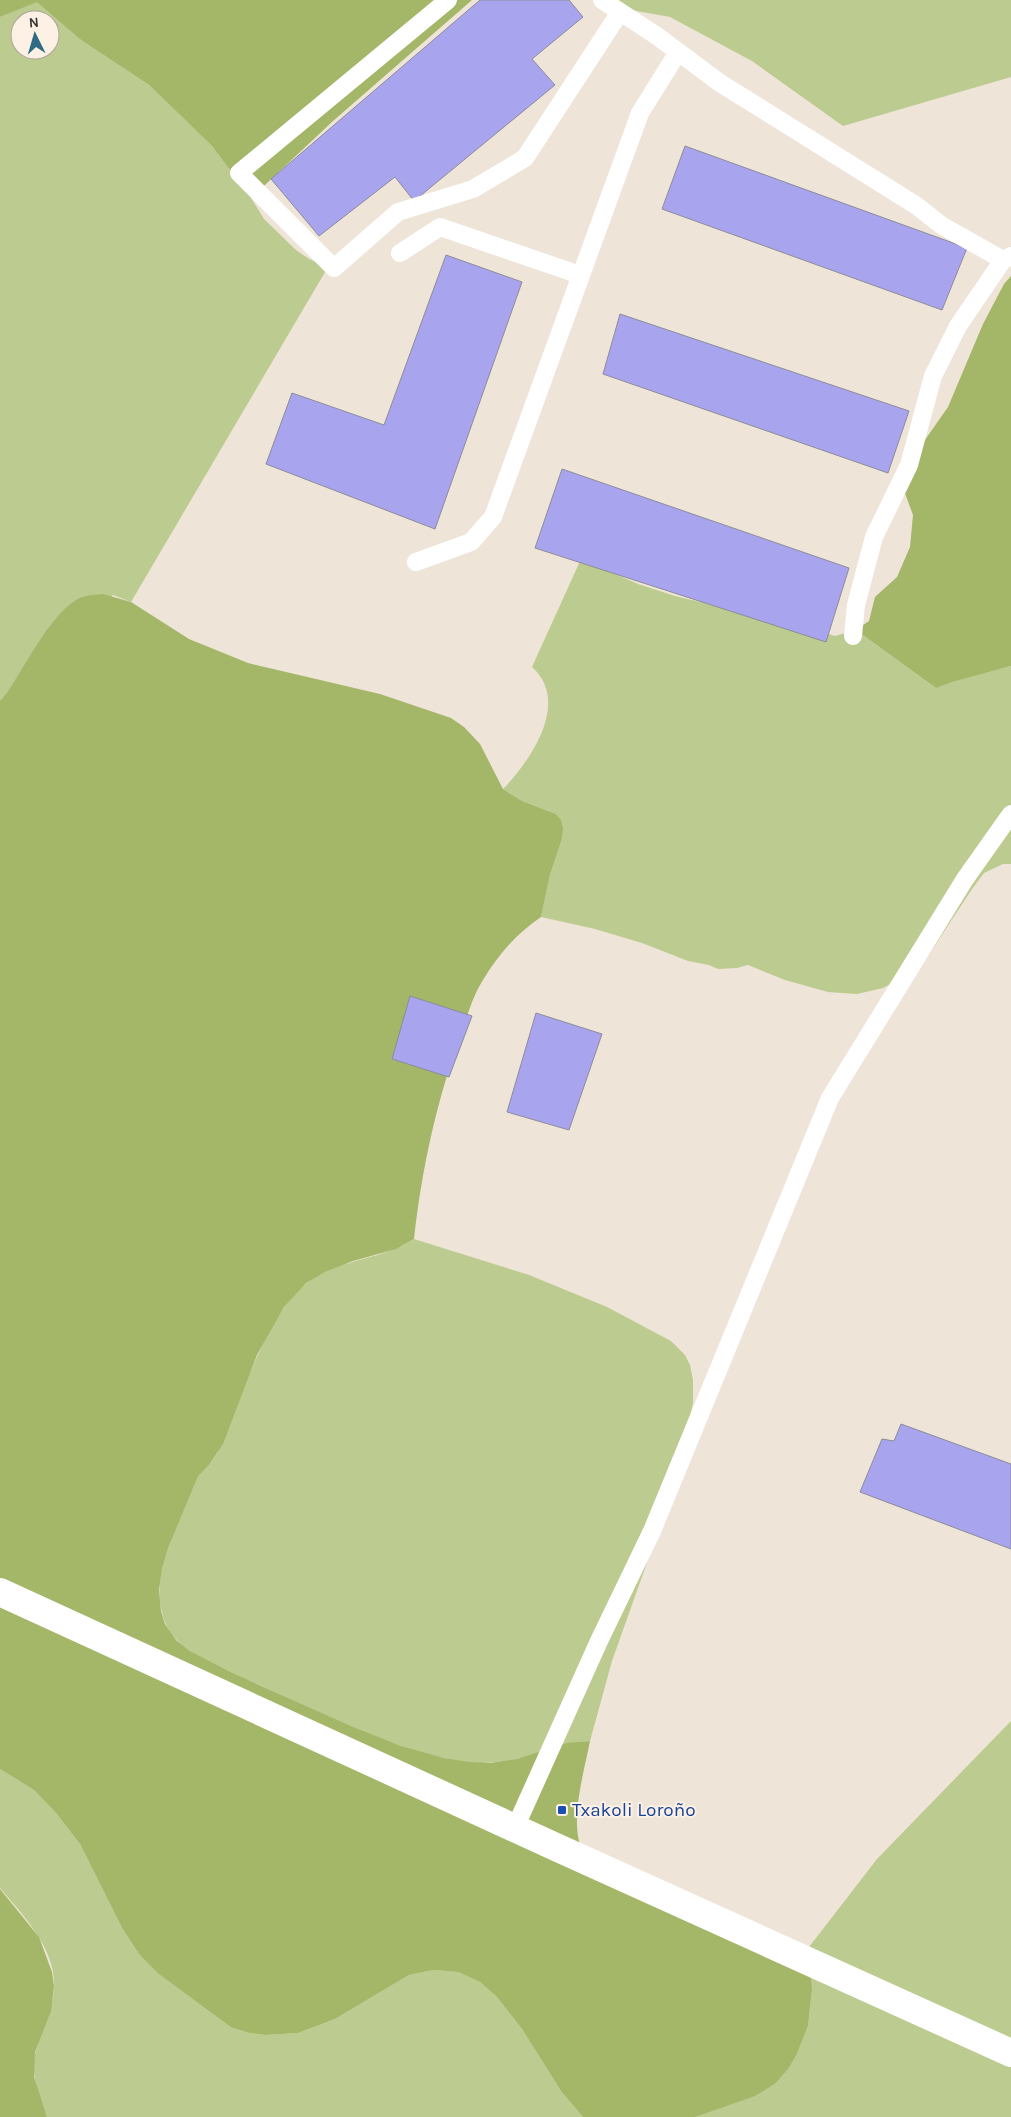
<svg xmlns="http://www.w3.org/2000/svg" width="1011" height="2117" viewBox="0 0 1011 2117" font-family="Karla,sans-serif">
<style>
.green{fill:#bccb8f;fill-rule:evenodd}
.forest{fill:#a4b667}
.building{fill:#a8a4ee;stroke:#8c8c9a}
.lines{fill:none;stroke-linecap:round;stroke-linejoin:round}
.service{stroke:#fff;stroke-width:18}
.tertiary{stroke:#fff;stroke-width:28}
.transit-dot{fill:#1a4fb4;stroke:#fdf1e5;stroke-width:2}
.labels{text-anchor:middle;dominant-baseline:central;stroke-width:4;stroke-linejoin:round;paint-order:stroke}
.transit-label{font-size:19px;fill:#164399;stroke:#fdf1e5;text-anchor:start}
</style>
<rect width="100%" height="100%" fill="#efe4d8"/>
<!-- green -->
<path class="green" d="M 593,0 L 1011,0 L 1011,77 L 843,126 L 752,61 L 670,17 L 598,4 Z
M 37,1 L 81,40 L 149,85 L 212,146 L 251,198 L 264,219 L 296,250 L 309,259 L 328,267 L 131,602 L 113,595 L 0,701 L 0,17 ZM 20,20 L 50,20 L 50,50 L 20,50 Z
M 581,559 L 638,584 L 675,596 L 809,628 L 835,636 L 856,630 L 936,688 L 951,682 L 1011,666 L 1011,864 L 1003,864 L 984,873 L 972,889 L 928,956 L 905,976 L 883,988 L 857,994 L 828,992 L 785,980 L 748,965 L 737,968 L 718,969 L 709,965 L 688,961 L 642,943 L 595,929 L 541,917 L 550,875 L 561,842 L 561,820 L 556,814 L 522,801 L 503,789 C 531,760 571,702 532,667 Z
M 414,1239 L 529,1275 L 607,1307 L 671,1341 L 685,1355 L 690,1365 L 693,1380 L 693,1403 L 683,1450 L 660,1526 L 612,1661 L 590,1741 L 586,1741 C 548,1750 507,1767 468,1762 C 398,1753 331,1717 266,1688 C 239,1676 199,1662 178,1641 C 170,1634 164,1622 162,1612 C 153,1576 171,1539 185,1506 C 189,1497 192,1484 198,1475 C 200,1472 205,1469 208,1466 C 214,1459 220,1449 223,1441 C 239,1401 251,1365 272,1327 C 281,1311 290,1297 304,1285 C 335,1259 380,1261 414,1239 Z
M 1011,1721 L 1011,2117 L 694,2117 L 776,2083 L 789,2068 L 797,2054 L 808,2026 L 812,1990 L 811,1968 L 806,1951 L 877,1859 Z
M 0,1769 L 34,1790 L 56,1813 L 80,1844 L 122,1928 L 139,1954 L 250,2033 L 266,2035 L 298,2033 L 335,2019 L 409,1975 L 433,1970 L 458,1972 L 480,1982 L 496,1996 L 522,2029 L 561,2091 L 583,2117 L 47,2117 C 39,2097 29,2072 36,2050 C 42,2029 53,2010 54,1987 C 56,1949 23,1915 0,1888 Z"/>
<!-- forest -->
<path class="forest" d="M 0,0 L 472,0 L 333,121 L 251,198 L 212,146 L 149,85 L 81,40 L 37,2 L 0,17 Z
M 1011,276 L 1011,666 L 952,682 L 936,688 L 856,630 L 869,621 L 875,597 L 897,577 L 910,547 L 913,515 L 899,477 L 948,407 L 983,324 L 1004,284 Z
M 103,594 L 131,602 L 189,639 L 248,663 L 380,694 L 451,718 L 464,727 L 480,744 L 503,789 L 522,801 L 556,814 L 561,820 L 563,829 L 561,842 L 550,875 L 541,917 C 517,933 498,955 483,980 C 472,997 467,1018 460,1036 C 436,1104 422,1168 414,1239 L 396,1249 L 353,1261 L 325,1272 L 306,1283 L 284,1307 L 257,1355 L 223,1444 L 209,1465 L 198,1476 L 168,1548 L 162,1569 L 159,1590 L 161,1611 L 165,1624 L 176,1640 L 190,1651 L 228,1671 L 353,1727 L 401,1746 L 444,1758 L 470,1762 L 490,1763 L 517,1759 L 567,1743 L 590,1741 C 584,1772 571,1815 580,1845 L 811,1968 L 812,1990 L 808,2026 L 797,2054 L 789,2068 L 776,2083 L 755,2096 L 695,2117 L 583,2117 L 561,2091 L 522,2029 L 496,1996 L 480,1982 L 458,1972 L 433,1970 L 409,1975 L 335,2019 L 298,2033 L 266,2035 L 250,2033 L 231,2027 L 159,1974 L 139,1954 L 122,1928 L 80,1844 L 56,1813 L 34,1790 L 0,1769 L 0,701 L 7,693 C 25,666 50,616 76,600 C 84,595 94,595 103,594 Z
M 0,1889 L 39,1937 L 52,1972 L 54,1986 L 51,2011 L 35,2052 L 34,2077 L 47,2117 L 0,2117 Z"/>
<!-- building -->
<path class="building" d="M 480,0 L 569,0 L 583,17 L 532,59 L 555,85 L 414,201 L 395,177 L 319,236 L 271,179 Z
M 685,146 L 967,248 L 942,310 L 662,209 Z
M 446,255 L 522,282 L 435,529 L 266,464 L 292,393 L 384,425 Z
M 620,314 L 909,411 L 888,473 L 603,374 Z
M 562,469 L 849,568 L 826,642 L 535,548 Z
M 410,996 L 472,1016 L 449,1077 L 392,1059 Z
M 536,1013 L 602,1034 L 569,1130 L 507,1112 Z
M 901,1424 L 1011,1464 L 1011,1549 L 860,1492 L 882,1439 L 894,1441 Z"/>
<g class="lines">
<!-- service -->
<path class="service" d="M 448,0 L 239,173 L 334,268 L 398,212 L 473,189 L 525,158 L 620,12
M 602,0 L 657,36 L 720,83 L 917,206 L 941,225 L 1003,260
M 400,253 L 440,227 L 580,275
M 416,562 L 471,542 L 493,517 L 640,113 L 678,52
M 853,636 L 856,605 L 874,537 L 909,465 L 933,376 L 958,326 L 1003,260 L 1011,256
M 515,1828 L 599,1641 L 652,1531 L 830,1098 L 965,879 L 1011,814"/>
<!-- tertiary -->
<path class="tertiary" d="M 0,1592 L 558,1848 L 1011,2053"/>
</g>
<!-- markers -->
<rect class="transit-dot" x="557" y="1805" width="10" height="10" rx="2.5"/>
<g class="labels">
<!-- transit labels -->
<g class="transit-label">
<text x="572" y="1810">Txakoli Loroño</text>
</g>
</g>
<!-- north arrow -->
<g transform="translate(35 35) rotate(355)"><circle r="24" fill="#fdf1e5" stroke="#afa69d"/>
<path d="M0-4L9 19L0 12L-9 19Z" fill="#2f6b82"/>
<text y="-8" font-size="14" font-weight="bold" text-anchor="middle" fill="#3a3631">N</text>
</g>
</svg>
